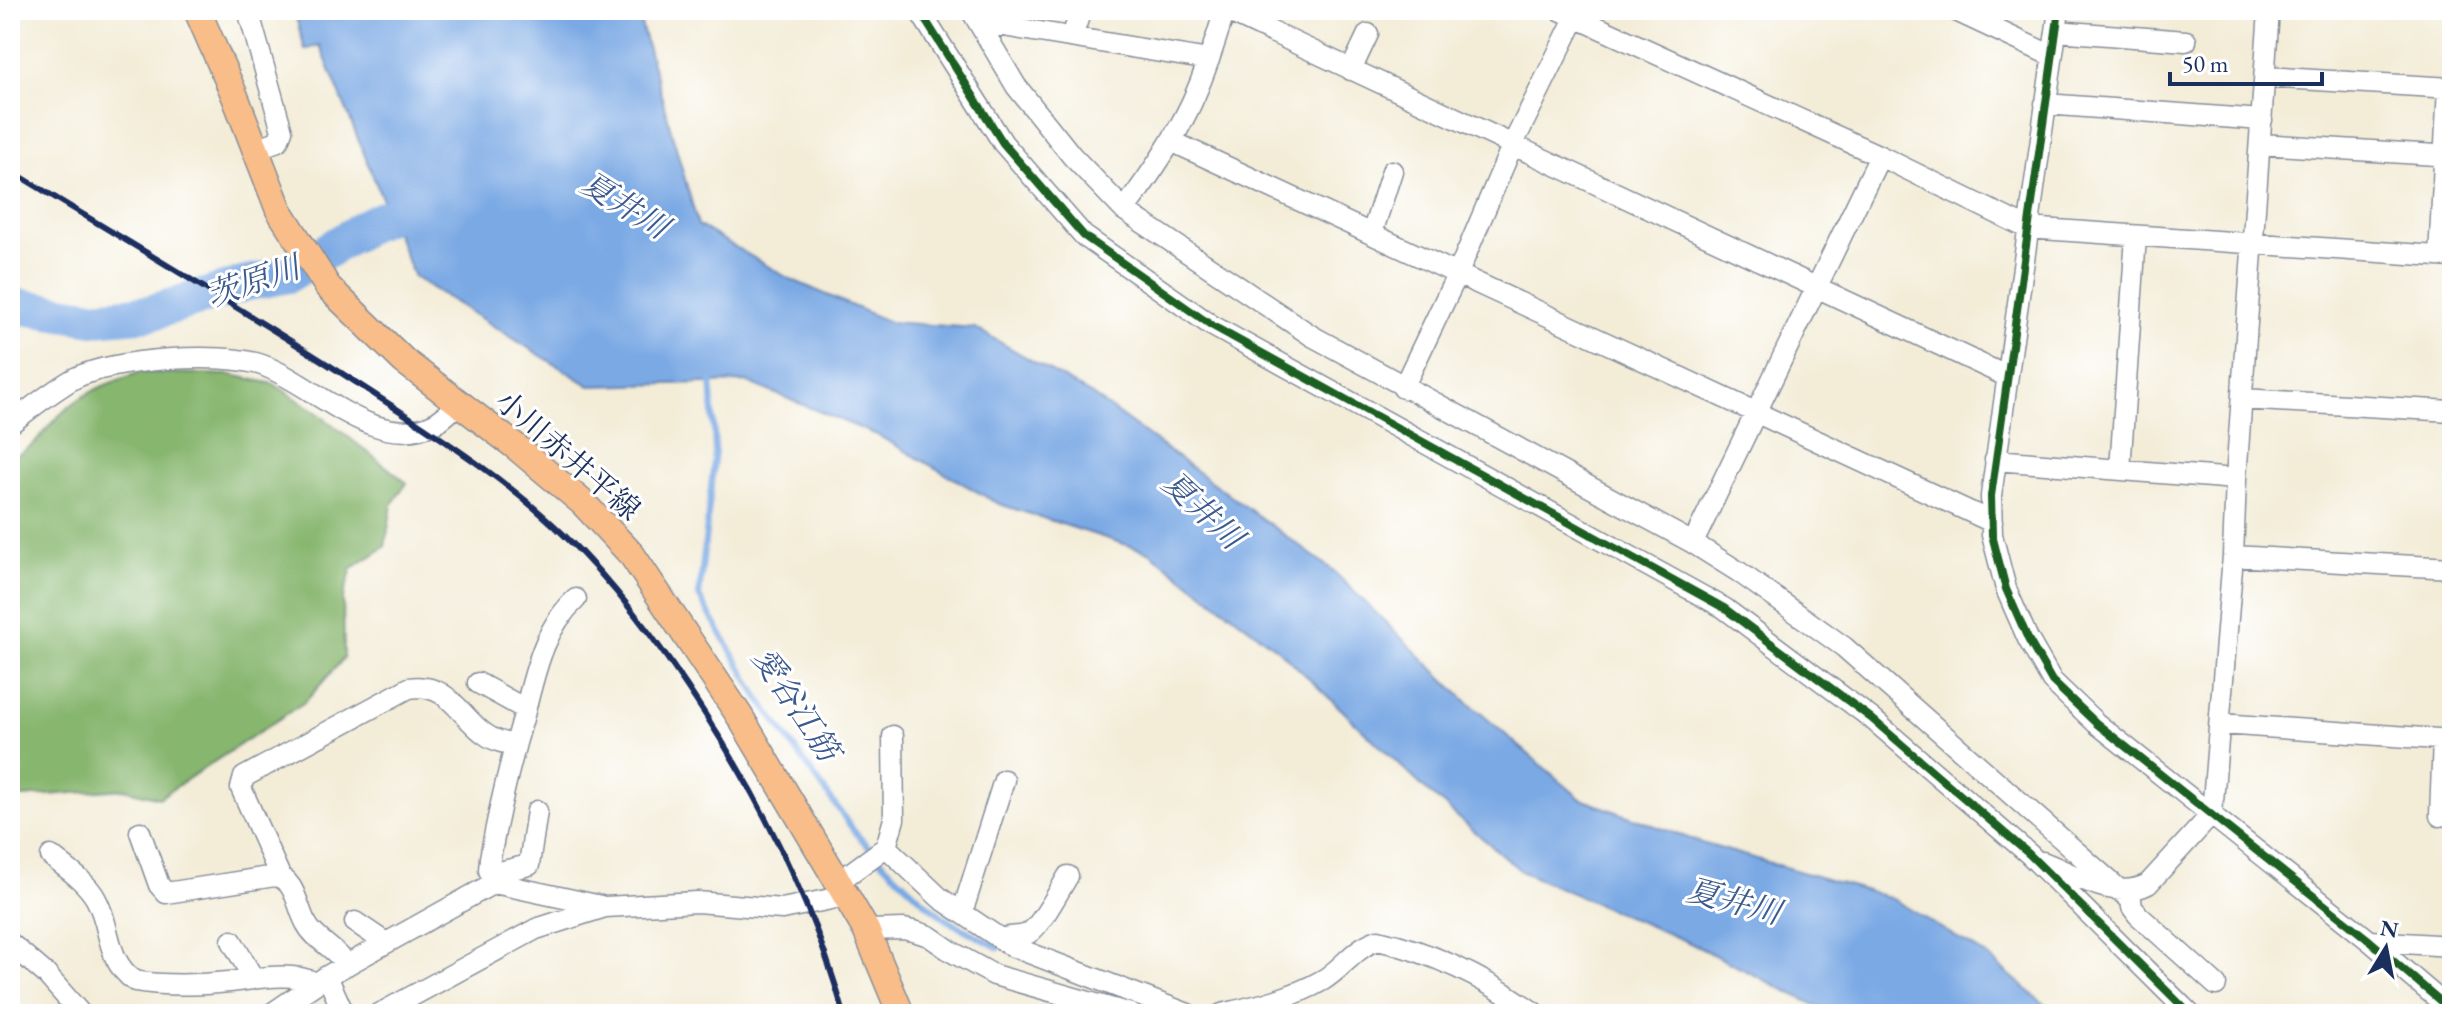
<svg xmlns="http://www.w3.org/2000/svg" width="2462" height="1024" viewBox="0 0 2462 1024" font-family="'EB Garamond','Noto Serif JP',serif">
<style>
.forest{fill:#87b66e;stroke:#517266;stroke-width:2}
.water{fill:#7aa9e4;stroke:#4a6ca1;stroke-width:2}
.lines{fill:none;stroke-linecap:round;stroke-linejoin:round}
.stream{stroke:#7aa9e4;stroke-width:6}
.river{stroke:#7aa9e4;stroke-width:36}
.minor-casing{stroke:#878e9a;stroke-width:23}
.major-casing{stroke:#878e9a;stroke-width:29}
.minor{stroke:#fff;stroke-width:20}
.major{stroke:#f8bd88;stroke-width:26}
.rail{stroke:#1b2f5e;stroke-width:6}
.cycleway-casing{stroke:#fff;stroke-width:13}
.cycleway{stroke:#1b5e20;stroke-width:8}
.labels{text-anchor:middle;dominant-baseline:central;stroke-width:6;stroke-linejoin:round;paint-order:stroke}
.street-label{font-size:30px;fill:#1b2f5e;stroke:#fff}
.water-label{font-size:32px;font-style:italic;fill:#3c5a8d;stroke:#fff}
</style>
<rect width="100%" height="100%" fill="#fff"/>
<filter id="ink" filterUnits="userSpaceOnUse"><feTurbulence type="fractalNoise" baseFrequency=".0125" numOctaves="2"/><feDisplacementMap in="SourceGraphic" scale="16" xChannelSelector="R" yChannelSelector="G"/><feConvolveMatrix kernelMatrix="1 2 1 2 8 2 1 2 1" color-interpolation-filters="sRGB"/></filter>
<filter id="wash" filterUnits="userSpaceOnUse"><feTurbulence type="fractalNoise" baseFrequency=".006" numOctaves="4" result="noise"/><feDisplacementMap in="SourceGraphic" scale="32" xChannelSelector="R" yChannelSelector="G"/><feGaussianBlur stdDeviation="1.8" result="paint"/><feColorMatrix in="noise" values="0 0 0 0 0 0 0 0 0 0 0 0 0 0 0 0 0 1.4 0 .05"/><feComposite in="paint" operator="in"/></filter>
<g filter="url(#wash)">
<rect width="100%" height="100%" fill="#f3ecd7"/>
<!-- forest -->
<path class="forest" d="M 141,372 L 232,375 L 274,384 L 319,414 L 407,483 L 392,504 L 385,547 L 352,568 L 343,598 L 344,658 L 306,701 L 159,798 L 124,789 L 10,798 L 10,458 C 41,445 40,433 62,413 C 85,391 111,382 141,372 Z"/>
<!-- water -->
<path class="water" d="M 294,10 L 637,10 L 698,225 L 788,278 L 889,322 L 975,328 L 1092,395 L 1331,569 L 1464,699 L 1581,799 L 1705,844 L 1891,898 L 1986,955 L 2056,1014 L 1833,1014 L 1690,943 L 1522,872 L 1425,789 L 1281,652 L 1149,552 L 999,504 L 877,435 L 747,382 L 590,386 L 414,277 L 320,45 L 305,50 Z"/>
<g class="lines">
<!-- stream -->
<path class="stream" d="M 10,293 L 42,312
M 711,378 L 715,451 L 699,596 L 760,700 L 854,831 L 883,863 L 929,906 L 950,922 L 999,948"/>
<!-- river -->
<path class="river" d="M 10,305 L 93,318 L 150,313 L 247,283 L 288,275 L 370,224 L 394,214 L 428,189"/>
</g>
</g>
<g filter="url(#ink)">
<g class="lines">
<!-- minor casing -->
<g class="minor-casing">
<path id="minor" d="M 248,10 L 282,131 L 278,141 L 255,149
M 919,10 L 1003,143 L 1084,236 L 1211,325 L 1724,608 L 1871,718 L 2029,854 L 2190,1014
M 971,10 L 1016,86 L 1072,156 L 1124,210 L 1312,336 L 1693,543 L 1739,572 L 1844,647 L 2131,900 L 2132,907 L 2138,915 L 2216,985
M 1225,10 L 2006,376
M 1560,10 L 1880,156 L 2027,228 L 2452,257
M 1954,10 L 2052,56
M 2059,10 L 1991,496 L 1992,535 L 2006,589 L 2028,639 L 2052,681 L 2096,723 L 2370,941 L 2452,1011
M 979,22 L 1209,60
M 2056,31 L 2186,41
M 1072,37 L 1081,10
M 1351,70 L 1368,34
M 2265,77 L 2452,88
M 2045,104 L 2262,120
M 1171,141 L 1992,522
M 2260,144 L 2452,156
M 1124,210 C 1149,177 1173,142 1191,104 C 1205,74 1215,42 1225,10
M 1372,233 L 1392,171
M 2439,256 L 2448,88
M 1403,388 L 1458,273 L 1512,146 L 1579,10
M 2242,399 L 2452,411
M 10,424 C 31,408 52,391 75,378 C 113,359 222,351 262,365 C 315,384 376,454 435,423 C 444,418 452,410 459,403
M 1995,460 L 2236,479
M 2120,470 L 2136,236
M 1693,543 L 1880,156
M 2233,556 L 2452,568
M 478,683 L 525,709
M 2221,724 L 2452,740
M 2440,816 L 2443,739
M 140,832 L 159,885 L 166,893 L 275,876 C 296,879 297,908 306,923 C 315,941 336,948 347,965
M 886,847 L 940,898 L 1011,946 L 1188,1014
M 51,856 C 67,869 86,881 96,899 C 112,928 105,960 135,981 C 161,986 202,985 229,982 C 257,979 290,971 316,983
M 2043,862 C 2075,874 2114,902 2148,884 L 2212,814 L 2233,556 L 2236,479 L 2269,10
M 491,874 L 529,865 L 537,811
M 280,876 L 241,788 L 244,777 L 409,688 C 449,682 459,716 485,734 C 494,741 505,743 515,745
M 838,882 L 886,847 L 894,819 L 893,736
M 494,883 L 489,870 L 490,858 C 499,809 510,762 524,715 C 535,673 543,629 576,599
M 962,913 L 1004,780
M 355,922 L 386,943
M 866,930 L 904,929 L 917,932 L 929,936 L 952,952 L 994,975 L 1131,1014
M 1002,939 C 1010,935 1019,938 1027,934 C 1040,928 1060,889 1068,876
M 232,941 L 253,978
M 2370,941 L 2452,946
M 10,943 L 46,974 L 81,1014
M 327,976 L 344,1014
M 271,1014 L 327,976 L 494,883 L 601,906
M 379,1014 L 536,929 L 605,907 L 697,902 L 782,909 L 846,896
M 1222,1014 C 1256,1006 1292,998 1323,980 C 1343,968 1355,947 1378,940 C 1435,953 1488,980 1536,1014"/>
</g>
<!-- major casing -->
<g class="major-casing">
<path id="major" d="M 197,10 L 234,94 L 279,210 L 328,287 L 404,361 L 515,446 L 583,503 L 632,555 L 739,715 L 838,882 L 866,930 L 901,1014"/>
</g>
<!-- minor -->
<use href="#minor" class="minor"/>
<!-- major -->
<use href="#major" class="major"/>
<!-- rail -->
<path class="rail" d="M 10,170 C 132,245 257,317 377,396 C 440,437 511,483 564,535 C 619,588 664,650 705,714 C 765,808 814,906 844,1014"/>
<!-- cycleway casing -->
<g class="cycleway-casing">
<path id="cycleway" d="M 919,10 L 1003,143 L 1084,236 L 1211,325 L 1724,608 L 1871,718 L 2029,854 L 2190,1014
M 2059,10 L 1991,496 L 1992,535 L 2006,589 L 2028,639 L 2052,681 L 2096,723 L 2370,941 L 2452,1011"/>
</g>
<!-- cycleway -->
<use href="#cycleway" class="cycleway"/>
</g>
</g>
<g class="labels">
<!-- street labels -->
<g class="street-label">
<text transform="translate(568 455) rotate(41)">小川赤井平線</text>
</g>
<!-- water labels -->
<g class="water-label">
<text transform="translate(625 205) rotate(32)">夏井川</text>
<text transform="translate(253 281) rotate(-19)">茨原川</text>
<text transform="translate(1203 510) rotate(43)">夏井川</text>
<text transform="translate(796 704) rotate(56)">愛谷江筋</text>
<text transform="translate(1734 901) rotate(15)">夏井川</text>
</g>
</g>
<!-- margin -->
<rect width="2462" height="1024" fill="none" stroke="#fff" stroke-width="40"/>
<!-- north arrow -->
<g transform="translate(2386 948) rotate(10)" stroke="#ffffff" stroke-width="6" paint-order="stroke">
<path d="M0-6L14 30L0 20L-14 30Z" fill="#1b2f5e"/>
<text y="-12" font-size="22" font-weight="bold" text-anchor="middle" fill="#1b2f5e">N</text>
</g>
<!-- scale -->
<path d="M2170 72v12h152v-12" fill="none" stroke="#1b2f5e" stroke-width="4"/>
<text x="2182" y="72" font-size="24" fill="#1b2f5e" stroke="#ffffff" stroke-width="6" paint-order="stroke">50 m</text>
</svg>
